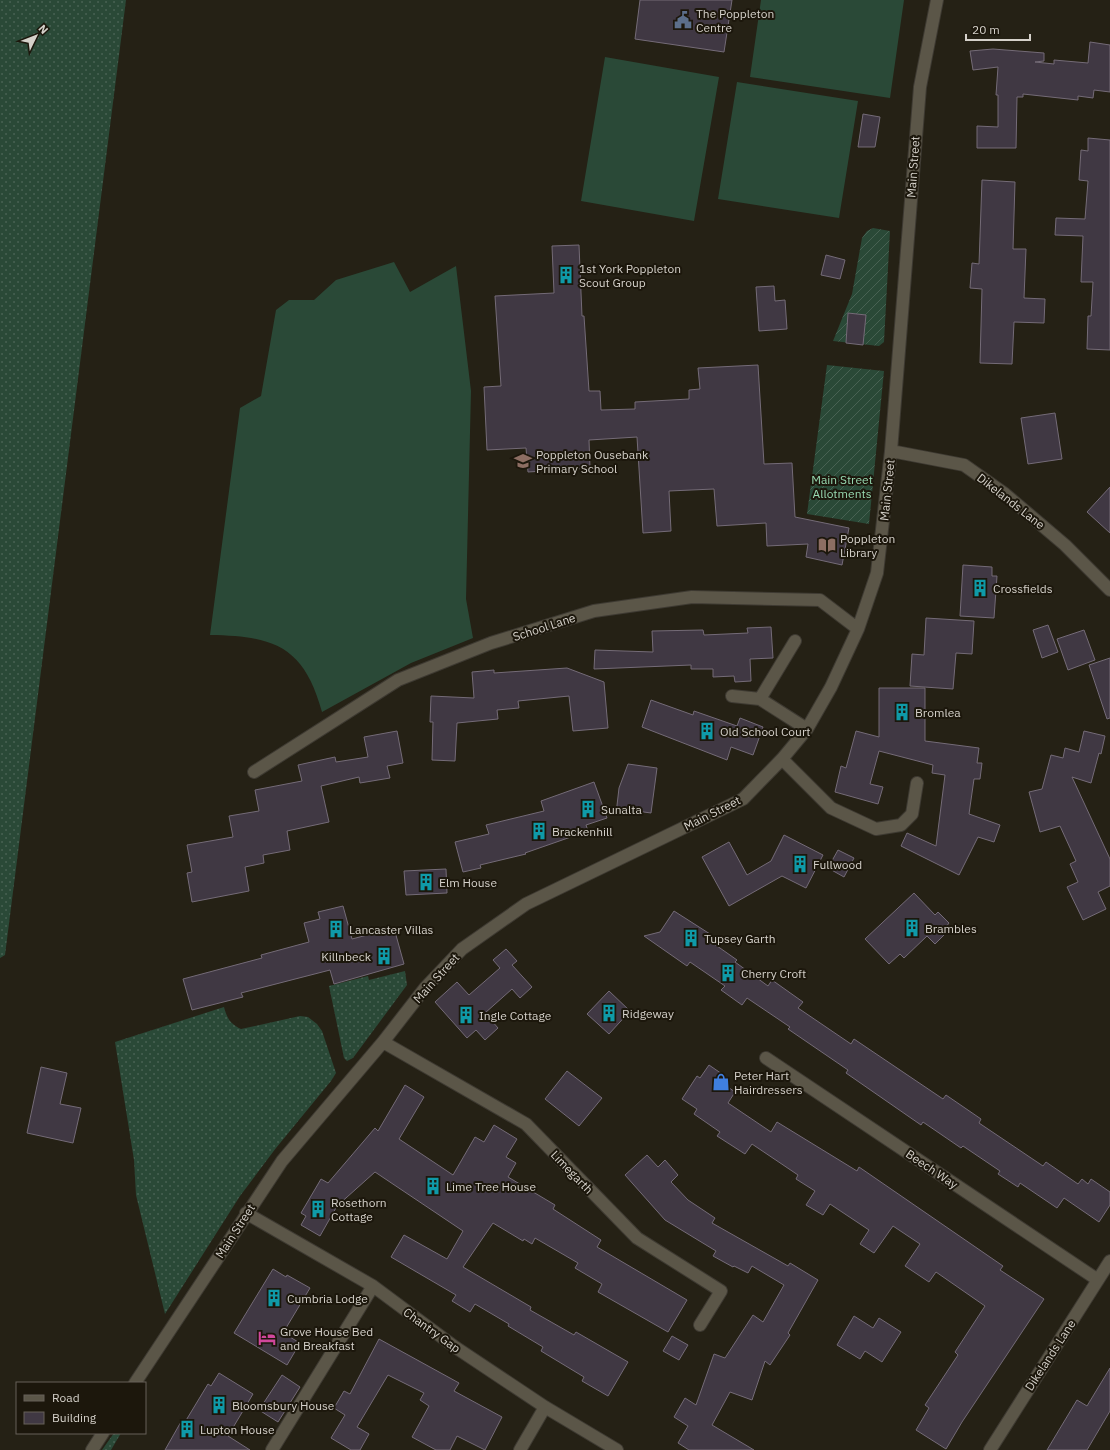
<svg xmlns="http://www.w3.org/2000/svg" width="1110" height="1450" viewBox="0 0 1110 1450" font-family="'IBM Plex Sans',sans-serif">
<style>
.grass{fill:url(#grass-dots)}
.garden{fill:url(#garden-furrows)}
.pitch{fill:#2a4937}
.building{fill:#403843;stroke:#746b77}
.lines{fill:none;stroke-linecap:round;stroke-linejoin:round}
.minor-casing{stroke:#3e3a32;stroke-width:14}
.minor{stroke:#5b5648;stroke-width:12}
.labels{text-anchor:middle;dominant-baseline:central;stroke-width:4;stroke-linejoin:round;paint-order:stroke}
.poi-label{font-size:12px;fill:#d5d1ca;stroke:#1c170c;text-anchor:start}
.street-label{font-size:12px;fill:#d5d1ca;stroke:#1c170c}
.park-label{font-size:12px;fill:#98dab2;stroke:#1c170c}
</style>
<defs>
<pattern id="grass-dots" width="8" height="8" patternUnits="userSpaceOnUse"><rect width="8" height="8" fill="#2a4937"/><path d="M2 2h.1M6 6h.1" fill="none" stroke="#486253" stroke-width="1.8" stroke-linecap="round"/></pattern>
<pattern id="garden-furrows" width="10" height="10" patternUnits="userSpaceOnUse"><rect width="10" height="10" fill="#2a4937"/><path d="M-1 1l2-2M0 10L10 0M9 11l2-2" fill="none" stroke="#486253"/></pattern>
</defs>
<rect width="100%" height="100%" fill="#252115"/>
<!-- grass -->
<path class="grass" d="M 0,0 L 126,0 L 5,955 L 0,958 Z
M 405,971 L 407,985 L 353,1058 L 347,1061 L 344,1058 L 329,986 L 368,976 L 369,980 Z
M 224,1007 C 227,1018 230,1024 241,1029 L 300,1016 L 308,1017 L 317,1024 L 322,1031 L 336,1073 L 331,1081 L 276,1148 L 240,1196 L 165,1314 L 136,1195 L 134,1160 L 115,1042 Z
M 114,1433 L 121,1433 L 111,1450 L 102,1450 Z"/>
<!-- garden -->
<path class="garden" d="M 873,228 L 890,231 L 884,342 L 879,346 L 833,341 L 852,294 L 862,238 L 867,231 Z
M 827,365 L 884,371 L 869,524 L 807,514 Z"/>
<!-- pitch -->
<path class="pitch" d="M 761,0 L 904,0 L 890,98 L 750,77 Z
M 605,57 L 719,77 L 694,221 L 581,201 Z
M 737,82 L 858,101 L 839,218 L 718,199 Z
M 394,262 L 410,292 L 456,266 L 471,391 L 466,599 L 473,638 L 411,663 L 322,712 C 304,647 275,636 210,635 L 240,408 L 261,396 L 276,310 L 289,300 L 314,300 L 336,280 Z"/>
<!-- building -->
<path class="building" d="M 640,0 L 732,0 L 724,52 L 635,39 Z
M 1090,42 L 1110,45 L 1110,92 L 1094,90 L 1093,98 L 1078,96 L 1078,100 L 1023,94 L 1023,97 L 1017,97 L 1016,148 L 977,148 L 977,126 L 998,127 L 998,95 L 996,95 L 998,67 L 973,70 L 970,51 L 993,49 L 1044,53 L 1044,61 L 1035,62 L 1054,64 L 1054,60 L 1088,63 Z
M 863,114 L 880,117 L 875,147 L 858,147 Z
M 1088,138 L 1110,140 L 1110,350 L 1087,349 L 1088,316 L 1091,316 L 1093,282 L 1081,282 L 1083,236 L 1055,235 L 1056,218 L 1085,219 L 1088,181 L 1079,180 L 1081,150 L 1088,151 Z
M 982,180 L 1015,182 L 1013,249 L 1026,249 L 1024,298 L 1045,299 L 1044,323 L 1014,322 L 1012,364 L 980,363 L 982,289 L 970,288 L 972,263 L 979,264 Z
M 579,245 L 582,316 L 584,316 L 589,391 L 600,391 L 601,410 L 635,409 L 635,402 L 689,399 L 689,390 L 700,389 L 698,368 L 758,365 L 764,464 L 792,463 L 795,517 L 849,528 L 842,565 L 806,557 L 808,544 L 767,546 L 766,523 L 717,526 L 714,489 L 669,491 L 671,531 L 643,533 L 637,437 L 589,440 L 590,468 L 528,472 L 526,448 L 487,450 L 484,387 L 501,386 L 495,296 L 554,293 L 552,246 Z
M 826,255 L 845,260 L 840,279 L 821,275 Z
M 774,286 L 775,301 L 785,300 L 787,329 L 759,331 L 756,287 Z
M 848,313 L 866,315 L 863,345 L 846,343 Z
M 1055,413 L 1062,459 L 1028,464 L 1021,418 Z
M 1110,487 L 1110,533 L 1087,512 Z
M 963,565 L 992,567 L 992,576 L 997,576 L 994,618 L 960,616 Z
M 926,618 L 974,621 L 972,654 L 956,653 L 953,689 L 910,686 L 912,654 L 924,655 Z
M 1048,625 L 1058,652 L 1042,658 L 1033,630 Z
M 771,627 L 773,658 L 750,659 L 751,681 L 735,682 L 734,676 L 713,677 L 713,669 L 691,669 L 691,665 L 594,669 L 595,650 L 653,652 L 652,631 L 703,630 L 704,635 L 748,633 L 747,628 Z
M 1084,630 L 1095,660 L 1068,670 L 1057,639 Z
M 1110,658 L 1110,718 L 1107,719 L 1089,665 Z
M 567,668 L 604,682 L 608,728 L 573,731 L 569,696 L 518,701 L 519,708 L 497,710 L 498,719 L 457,723 L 455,761 L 432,760 L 433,722 L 430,722 L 431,696 L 474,698 L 472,672 L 494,670 L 494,673 Z
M 879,688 L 925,688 L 925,741 L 979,748 L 977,763 L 982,763 L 980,779 L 974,779 L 969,814 L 1000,825 L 994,842 L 978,837 L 959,875 L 901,846 L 907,833 L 936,846 L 945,775 L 932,773 L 933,765 L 879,751 L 870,784 L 883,787 L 878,804 L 835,792 L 841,766 L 846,768 L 856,731 L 879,737 Z
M 651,700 L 693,715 L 694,711 L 737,726 L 740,718 L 763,727 L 753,755 L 731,747 L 727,760 L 642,727 Z
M 397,731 L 403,763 L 387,766 L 390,778 L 360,783 L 359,777 L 321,786 L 329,822 L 287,831 L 290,850 L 263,855 L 264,863 L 245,867 L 249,891 L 192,902 L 187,873 L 192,872 L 187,845 L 233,837 L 229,816 L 259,811 L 255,790 L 302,781 L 298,765 L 335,757 L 336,762 L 368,757 L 364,737 Z
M 1084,731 L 1105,736 L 1101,754 L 1099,753 L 1091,783 L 1072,777 L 1110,859 L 1110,886 L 1098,892 L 1106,909 L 1083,920 L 1067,887 L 1078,882 L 1070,864 L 1076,861 L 1060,826 L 1040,832 L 1029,792 L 1042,789 L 1051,755 L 1063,758 L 1065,748 L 1079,752 Z
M 628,764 L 657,768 L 651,813 L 629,810 L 616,814 L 619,788 Z
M 594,782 L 607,818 L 586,825 L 588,831 L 525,853 L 526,854 L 480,865 L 481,868 L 463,872 L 455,842 L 489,834 L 486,825 L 544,811 L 541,801 Z
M 784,835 L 823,855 L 806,888 L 782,876 L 729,906 L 702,857 L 729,842 L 747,875 L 771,861 Z
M 838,850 L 854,858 L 844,877 L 828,868 Z
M 446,869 L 447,893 L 406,895 L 404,871 Z
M 914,893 L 935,915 L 938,912 L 949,923 L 946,927 L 949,930 L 935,944 L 927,936 L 904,958 L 900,954 L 889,964 L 865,939 Z
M 343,906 L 352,939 L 394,928 L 404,964 L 334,984 L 330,970 L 241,993 L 243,997 L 192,1010 L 183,979 L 262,958 L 261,955 L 309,942 L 304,923 L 320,919 L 318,912 Z
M 674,911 L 710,934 L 710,941 L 737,960 L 735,962 L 768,986 L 772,980 L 803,1002 L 798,1008 L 851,1044 L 854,1039 L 943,1099 L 946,1095 L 981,1119 L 979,1123 L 1043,1166 L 1046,1162 L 1078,1184 L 1082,1179 L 1088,1184 L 1091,1179 L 1110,1192 L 1110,1205 L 1099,1222 L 1064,1198 L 1057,1208 L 1020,1183 L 1018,1187 L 998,1174 L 1000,1171 L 963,1146 L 961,1148 L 923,1122 L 921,1125 L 846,1073 L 848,1070 L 788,1029 L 790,1027 L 747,998 L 742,1005 L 721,990 L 725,986 L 690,962 L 687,966 L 644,936 L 660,932 Z
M 506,949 L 517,961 L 512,965 L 532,987 L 520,998 L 512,989 L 485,1013 L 498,1028 L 485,1040 L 476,1030 L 467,1038 L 435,1002 L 457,982 L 469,995 L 500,968 L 493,960 Z
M 609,991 L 630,1011 L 609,1034 L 587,1014 Z
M 709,1065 L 725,1076 L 721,1082 L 735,1092 L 728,1103 L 771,1132 L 777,1122 L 857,1171 L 859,1167 L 1003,1266 L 1000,1270 L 1044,1299 L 962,1422 L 946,1449 L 916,1430 L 929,1408 L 925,1405 L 958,1355 L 955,1352 L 985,1306 L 936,1272 L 929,1282 L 905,1266 L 920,1244 L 893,1226 L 874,1253 L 860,1244 L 869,1230 L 830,1204 L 823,1215 L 806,1205 L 815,1191 L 796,1179 L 798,1175 L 752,1144 L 745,1154 L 717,1136 L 720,1132 L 694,1114 L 697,1109 L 682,1099 L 697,1076 L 700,1078 Z
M 41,1067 L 67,1073 L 60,1104 L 81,1108 L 73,1143 L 27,1133 Z
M 567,1071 L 602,1098 L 579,1126 L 545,1099 Z
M 405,1085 L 424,1097 L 399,1139 L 453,1175 L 475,1137 L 484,1142 L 494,1125 L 517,1139 L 506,1157 L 516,1163 L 508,1177 L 555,1205 L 553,1209 L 601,1240 L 597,1247 L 687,1300 L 668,1332 L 598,1292 L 602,1284 L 575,1268 L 578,1263 L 535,1238 L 532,1244 L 524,1239 L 523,1241 L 493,1223 L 463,1267 L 531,1307 L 530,1310 L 574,1335 L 576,1332 L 628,1362 L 608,1396 L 582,1381 L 584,1377 L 541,1351 L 543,1347 L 508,1326 L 509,1324 L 475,1304 L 470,1312 L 452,1301 L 456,1295 L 391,1257 L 404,1235 L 447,1259 L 463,1231 L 375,1172 L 337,1206 L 320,1236 L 301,1225 L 306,1216 L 301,1213 L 321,1179 L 328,1183 L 375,1128 L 378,1131 Z
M 647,1155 L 658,1167 L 665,1160 L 678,1175 L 671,1182 L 688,1200 L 715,1218 L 712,1223 L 788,1266 L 790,1263 L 818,1280 L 788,1333 L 790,1335 L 770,1365 L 765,1361 L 752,1400 L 730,1392 L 712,1425 L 754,1450 L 689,1450 L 678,1443 L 688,1426 L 674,1417 L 685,1398 L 696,1405 L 714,1354 L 725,1358 L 753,1315 L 763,1322 L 784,1285 L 752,1266 L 748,1273 L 734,1266 L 733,1267 L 713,1256 L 716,1251 L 665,1220 L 625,1175 Z
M 273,1269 L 286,1277 L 287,1275 L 310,1288 L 283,1333 L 300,1343 L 287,1365 L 234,1333 Z
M 854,1316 L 873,1328 L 879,1318 L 901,1332 L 882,1362 L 865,1351 L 860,1359 L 837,1345 Z
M 672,1336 L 688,1345 L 679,1360 L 663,1351 Z
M 379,1339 L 459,1383 L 454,1391 L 502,1417 L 485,1450 L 457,1436 L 450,1450 L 436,1450 L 412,1437 L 429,1406 L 420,1400 L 424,1393 L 388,1375 L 357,1427 L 369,1434 L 360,1450 L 351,1450 L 331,1438 L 345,1415 L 334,1408 L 344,1391 L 350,1394 Z
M 1110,1368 L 1110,1411 L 1087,1450 L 1047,1450 L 1077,1400 L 1087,1406 Z
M 219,1373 L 253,1394 L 228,1436 L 250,1450 L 165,1450 L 182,1420 L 185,1422 L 208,1384 L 211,1386 Z
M 282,1375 L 300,1387 L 278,1422 L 259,1410 Z"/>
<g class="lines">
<!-- minor casing -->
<g class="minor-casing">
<path id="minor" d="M 891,451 L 964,465 L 1005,494 L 1065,545 L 1110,590
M 795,641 L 760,699 L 807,729
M 732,696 L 760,699
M 782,759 L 831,808 L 876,829 L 901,825 L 912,814 L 917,783
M 254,772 L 398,680 L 491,643 L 594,611 L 692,597 L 820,600 L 858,629
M 383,1042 L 526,1124 L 637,1238 L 721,1291 L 700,1325
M 766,1058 L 1098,1280
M 246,1213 L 373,1286 L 455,1347 L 545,1407 L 617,1450
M 135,1383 L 282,1161 L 383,1042 L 425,988 L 462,949 L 526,904 L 743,799 L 782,759 L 807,729 L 831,687 L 858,629 L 877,573 L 891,451 L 920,87 L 937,0
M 92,1450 L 103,1433
M 272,1450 L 373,1286
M 520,1450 L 545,1407
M 990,1450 L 1110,1261"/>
</g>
<!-- minor -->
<use href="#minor" class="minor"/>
</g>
<!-- icons -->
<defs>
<g id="civic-bare" transform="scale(1.38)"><path d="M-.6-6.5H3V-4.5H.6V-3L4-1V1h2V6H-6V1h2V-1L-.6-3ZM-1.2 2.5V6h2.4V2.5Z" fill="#5c6f8a" stroke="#1c170c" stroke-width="2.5" paint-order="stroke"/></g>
<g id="building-bare" transform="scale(1.38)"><path d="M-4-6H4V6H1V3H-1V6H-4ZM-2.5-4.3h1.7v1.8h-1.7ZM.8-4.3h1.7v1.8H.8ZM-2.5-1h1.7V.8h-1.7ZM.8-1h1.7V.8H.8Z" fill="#0f9aa8" stroke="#1c170c" stroke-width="2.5" paint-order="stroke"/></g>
<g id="school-bare" transform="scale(1.38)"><path d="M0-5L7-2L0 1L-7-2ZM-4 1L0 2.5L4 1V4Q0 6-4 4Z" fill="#8d6e63" stroke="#1c170c" stroke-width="2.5" paint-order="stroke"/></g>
<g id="library-bare" transform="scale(1.38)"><path d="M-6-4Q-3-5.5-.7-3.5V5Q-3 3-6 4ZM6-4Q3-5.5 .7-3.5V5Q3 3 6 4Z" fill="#8d6e63" stroke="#1c170c" stroke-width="2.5" paint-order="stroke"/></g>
<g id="shop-bare" transform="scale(1.38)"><path d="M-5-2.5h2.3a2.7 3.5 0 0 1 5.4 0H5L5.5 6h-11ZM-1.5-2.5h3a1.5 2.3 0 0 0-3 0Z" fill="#3f7fe0" stroke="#1c170c" stroke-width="2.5" paint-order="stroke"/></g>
<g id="hotel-bare" transform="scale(1.38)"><path d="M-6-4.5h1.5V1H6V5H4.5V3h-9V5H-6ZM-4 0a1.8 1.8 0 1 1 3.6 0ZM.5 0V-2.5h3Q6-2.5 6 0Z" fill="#d1479c" stroke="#1c170c" stroke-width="2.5" paint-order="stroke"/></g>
</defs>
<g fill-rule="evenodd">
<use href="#civic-bare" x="683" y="20"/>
<use href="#building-bare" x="566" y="275"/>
<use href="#school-bare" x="523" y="461"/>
<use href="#library-bare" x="827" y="545"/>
<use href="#building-bare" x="980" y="588"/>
<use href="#building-bare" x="902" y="712"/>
<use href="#building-bare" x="707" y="731"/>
<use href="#building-bare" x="588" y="809"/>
<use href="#building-bare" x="539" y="831"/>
<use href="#building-bare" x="800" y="864"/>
<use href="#building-bare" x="426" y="882"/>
<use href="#building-bare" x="912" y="928"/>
<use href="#building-bare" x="336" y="929"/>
<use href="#building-bare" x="691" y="938"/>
<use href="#building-bare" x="384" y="956"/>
<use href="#building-bare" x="728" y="973"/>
<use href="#building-bare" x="609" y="1013"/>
<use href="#building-bare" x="466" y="1015"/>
<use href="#shop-bare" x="721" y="1082"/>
<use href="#building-bare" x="433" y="1186"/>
<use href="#building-bare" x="318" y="1209"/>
<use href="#building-bare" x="274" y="1298"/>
<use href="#hotel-bare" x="267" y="1338"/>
<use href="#building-bare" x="219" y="1405"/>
<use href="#building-bare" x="187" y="1429"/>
</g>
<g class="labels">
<!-- poi labels -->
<g class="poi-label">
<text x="696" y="13">The Poppleton<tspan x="696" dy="14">Centre</tspan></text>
<text x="579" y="268">1st York Poppleton<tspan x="579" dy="14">Scout Group</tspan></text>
<text x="536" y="454">Poppleton Ousebank<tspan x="536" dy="14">Primary School</tspan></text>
<text x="840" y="538">Poppleton<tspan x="840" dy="14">Library</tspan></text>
<text x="993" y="588">Crossfields</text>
<text x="915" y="712">Bromlea</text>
<text x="720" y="731">Old School Court</text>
<text x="601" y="809">Sunalta</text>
<text x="552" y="831">Brackenhill</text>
<text x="813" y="864">Fullwood</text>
<text x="439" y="882">Elm House</text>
<text x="925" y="928">Brambles</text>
<text x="349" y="929">Lancaster Villas</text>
<text x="704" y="938">Tupsey Garth</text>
<text x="371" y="956" text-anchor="end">Killnbeck</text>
<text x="741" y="973">Cherry Croft</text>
<text x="622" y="1013">Ridgeway</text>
<text x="479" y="1015">Ingle Cottage</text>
<text x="734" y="1075">Peter Hart<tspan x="734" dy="14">Hairdressers</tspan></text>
<text x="446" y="1186">Lime Tree House</text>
<text x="331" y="1202">Rosethorn<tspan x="331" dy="14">Cottage</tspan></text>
<text x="287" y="1298">Cumbria Lodge</text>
<text x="280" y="1331">Grove House Bed<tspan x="280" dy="14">and Breakfast</tspan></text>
<text x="232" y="1405">Bloomsbury House</text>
<text x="200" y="1429">Lupton House</text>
</g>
<!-- street labels -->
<g class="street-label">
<text transform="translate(913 167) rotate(-86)">Main Street</text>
<text transform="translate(887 490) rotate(-84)">Main Street</text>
<text transform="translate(1011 501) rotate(38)">Dikelands Lane</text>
<text transform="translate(544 627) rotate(-18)">School Lane</text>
<text transform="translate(712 813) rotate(-27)">Main Street</text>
<text transform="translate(436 978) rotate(-48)">Main Street</text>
<text transform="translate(932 1169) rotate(34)">Beech Way</text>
<text transform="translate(572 1172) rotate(46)">Limegarth</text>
<text transform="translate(235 1231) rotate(-57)">Main Street</text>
<text transform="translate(432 1330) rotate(36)">Chantry Gap</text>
<text transform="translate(1050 1355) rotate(-57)">Dikelands Lane</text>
</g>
<!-- park labels -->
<g class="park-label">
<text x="842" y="479">Main Street<tspan x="842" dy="14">Allotments</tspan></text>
</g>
</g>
<!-- legend -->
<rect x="16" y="1382" width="130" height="52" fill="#1c170c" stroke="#666158"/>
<rect x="24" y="1395" width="20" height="6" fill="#5b5648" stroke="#666158"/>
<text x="52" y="1402" font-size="12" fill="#d5d1ca">Road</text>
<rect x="24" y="1412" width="20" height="12" fill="#403843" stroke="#666158"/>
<text x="52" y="1422" font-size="12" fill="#d5d1ca">Building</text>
<!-- north arrow -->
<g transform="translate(36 36) rotate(47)" stroke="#1c170c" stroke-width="3" paint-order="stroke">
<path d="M0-3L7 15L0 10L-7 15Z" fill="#d5d1ca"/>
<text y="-6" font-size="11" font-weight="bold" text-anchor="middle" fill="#d5d1ca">N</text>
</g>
<!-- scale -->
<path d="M966 34v6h64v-6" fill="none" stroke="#d5d1ca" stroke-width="2"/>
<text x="972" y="34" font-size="12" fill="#d5d1ca" stroke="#1c170c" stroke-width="3" paint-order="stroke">20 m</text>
</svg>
